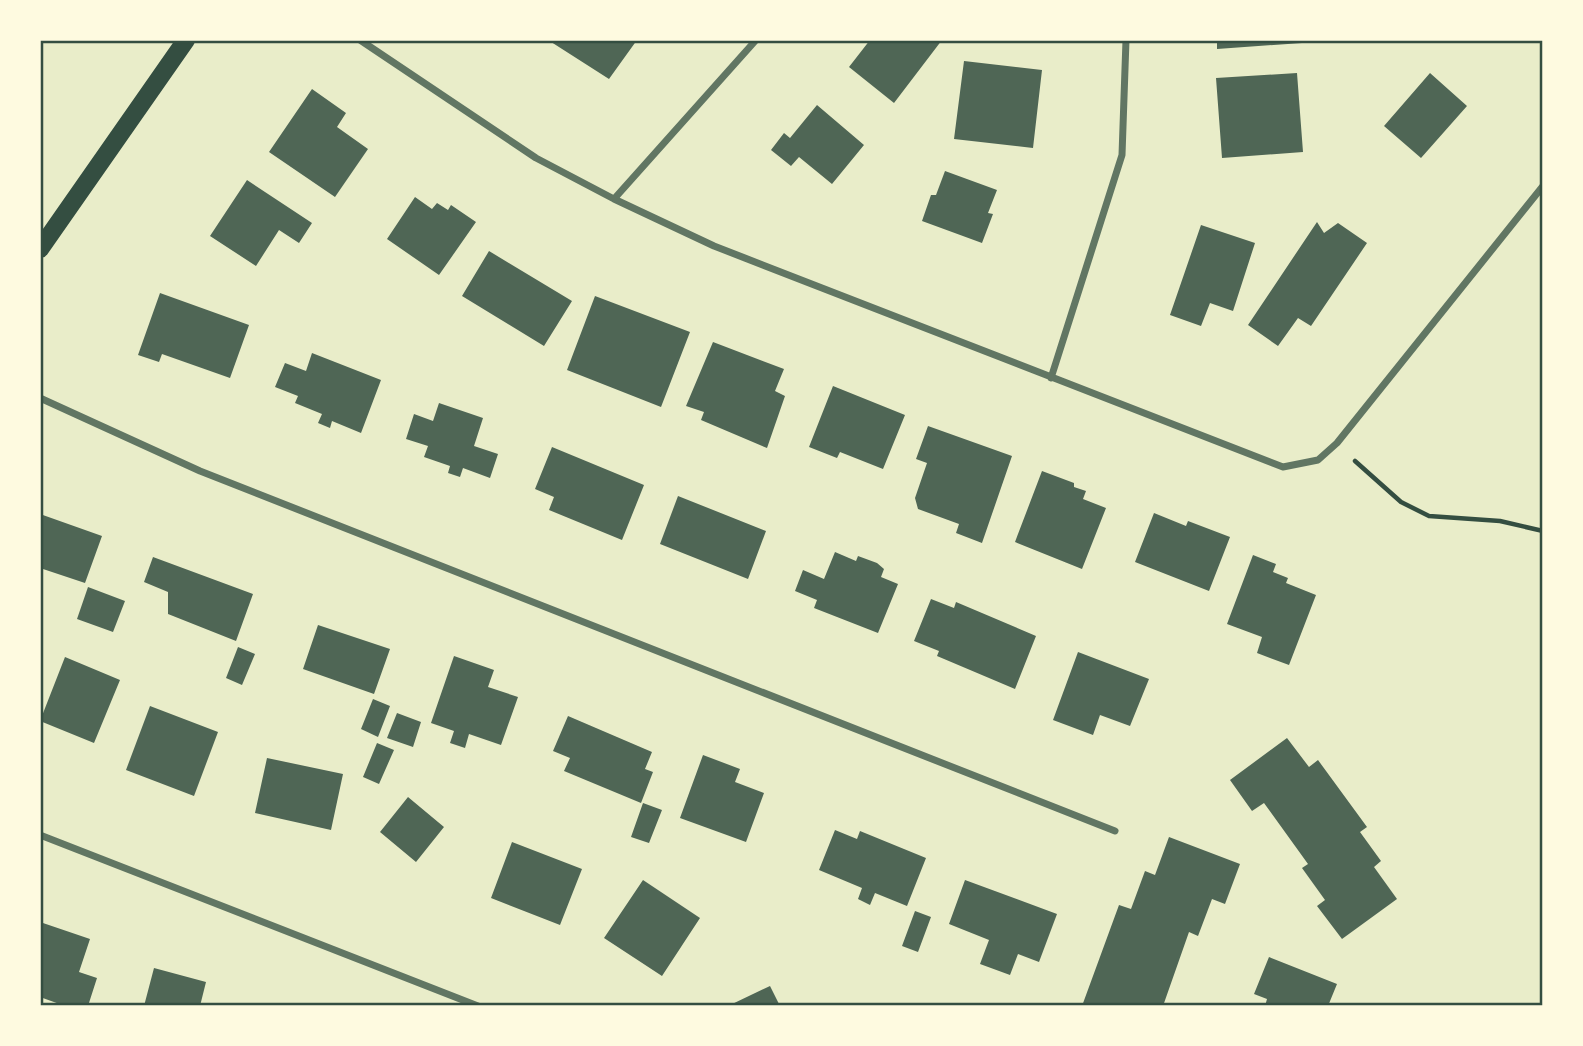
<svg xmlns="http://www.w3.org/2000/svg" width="1583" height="1046" viewBox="0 0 1583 1046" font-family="'Golos Text',sans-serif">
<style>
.building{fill:#4f6655}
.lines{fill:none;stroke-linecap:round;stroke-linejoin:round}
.path{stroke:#344e41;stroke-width:4.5}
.minor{stroke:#617663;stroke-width:7}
.primary{stroke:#344e41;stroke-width:18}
.neatline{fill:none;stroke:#344e41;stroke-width:2.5}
</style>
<rect width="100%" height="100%" fill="#e9edc9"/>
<!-- building -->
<path class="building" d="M 548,40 L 637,40 L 609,79 Z
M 870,40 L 942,40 L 894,103 L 849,67 Z
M 1217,40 L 1302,40 L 1302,43 L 1217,49 Z
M 964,61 L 1042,70 L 1033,148 L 954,139 Z
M 1297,73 L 1303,152 L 1222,158 L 1216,78 Z
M 1430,73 L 1467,106 L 1421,158 L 1384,126 Z
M 312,89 L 346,113 L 337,127 L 368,149 L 335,197 L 269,152 Z
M 817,105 L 864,145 L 832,184 L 799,157 L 791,166 L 771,150 L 784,133 L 790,138 Z
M 945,171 L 997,190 L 988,213 L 993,214 L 982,243 L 922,221 L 931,195 L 936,195 Z
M 247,180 L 312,223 L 299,243 L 279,230 L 256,266 L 210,236 Z
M 415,197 L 432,209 L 437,203 L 448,210 L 451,205 L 476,222 L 439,275 L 387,239 Z
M 1317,222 L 1324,233 L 1338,223 L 1367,243 L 1311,326 L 1298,318 L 1278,346 L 1248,325 Z
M 1201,225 L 1255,243 L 1233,311 L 1210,303 L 1201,326 L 1170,315 Z
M 489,251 L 572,301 L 544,346 L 462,296 Z
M 160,293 L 249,325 L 230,378 L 162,354 L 159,362 L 138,355 Z
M 595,296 L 690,332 L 661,407 L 567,370 Z
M 713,342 L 784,369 L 775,391 L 785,396 L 767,448 L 701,420 L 704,412 L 686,406 Z
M 312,353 L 381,380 L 361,433 L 332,421 L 330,428 L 318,423 L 322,414 L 295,403 L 298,396 L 275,387 L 285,363 L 306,371 Z
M 833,386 L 905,415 L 883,469 L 840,452 L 837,458 L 809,447 Z
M 439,403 L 483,418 L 474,446 L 498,454 L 490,478 L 463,468 L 460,477 L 448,473 L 450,466 L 424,457 L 428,446 L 406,439 L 414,414 L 433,421 Z
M 928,426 L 1012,456 L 982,543 L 956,533 L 959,524 L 918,509 L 915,498 L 927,463 L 916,459 Z
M 552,447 L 644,485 L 622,540 L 549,510 L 554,497 L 535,489 Z
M 1042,471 L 1074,483 L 1074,487 L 1086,491 L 1083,499 L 1106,508 L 1082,569 L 1015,542 Z
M 678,496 L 766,531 L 748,579 L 660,544 Z
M 1154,513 L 1186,526 L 1188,521 L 1230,537 L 1209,591 L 1135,562 Z
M 40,514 L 102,536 L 85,583 L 40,568 Z
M 835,552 L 856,561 L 858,556 L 877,563 L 884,569 L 881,577 L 898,584 L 878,633 L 814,608 L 817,600 L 795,591 L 803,570 L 824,579 Z
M 1253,555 L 1276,564 L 1273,572 L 1288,578 L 1286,583 L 1316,595 L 1289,665 L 1257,653 L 1262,637 L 1227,624 Z
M 153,557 L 253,594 L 236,641 L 168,614 L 168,592 L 144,582 Z
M 88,587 L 125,601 L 113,632 L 77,619 Z
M 931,599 L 954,608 L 956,602 L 1036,636 L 1015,689 L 937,656 L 939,651 L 914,641 Z
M 318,625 L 390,649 L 374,694 L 303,669 Z
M 238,647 L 255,654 L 242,685 L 226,678 Z
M 1078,652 L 1149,679 L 1130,726 L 1100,715 L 1093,735 L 1053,720 Z
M 454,656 L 494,670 L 488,687 L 518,697 L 501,745 L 469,734 L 465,748 L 450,743 L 454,731 L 431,723 Z
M 65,657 L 120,680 L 94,743 L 40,721 Z
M 373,699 L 390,706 L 378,737 L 361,729 Z
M 150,706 L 218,732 L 194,796 L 126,770 Z
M 397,713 L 421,722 L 413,747 L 387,738 Z
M 568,716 L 652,752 L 645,769 L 653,772 L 641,803 L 564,771 L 570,758 L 553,751 Z
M 1287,738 L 1309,767 L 1318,760 L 1367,827 L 1360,832 L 1381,861 L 1374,867 L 1397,899 L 1342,939 L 1317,906 L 1325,900 L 1302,868 L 1308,864 L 1264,803 L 1252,811 L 1230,780 Z
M 377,743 L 394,750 L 379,784 L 363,777 Z
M 703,755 L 740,769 L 735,782 L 764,793 L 746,842 L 680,818 Z
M 267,758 L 343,774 L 331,830 L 255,813 Z
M 408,797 L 444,827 L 416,862 L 380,832 Z
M 643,803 L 662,810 L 649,843 L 631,837 Z
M 835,830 L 857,839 L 860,831 L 926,858 L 907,906 L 875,893 L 870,905 L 858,899 L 862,888 L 819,870 Z
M 1169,837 L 1240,864 L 1225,904 L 1212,899 L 1198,936 L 1189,932 L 1163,1006 L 1082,1006 L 1119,905 L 1131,909 L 1145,871 L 1155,875 Z
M 512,842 L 582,869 L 560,925 L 491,898 Z
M 643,880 L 700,918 L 662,976 L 604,938 Z
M 965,880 L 1057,914 L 1039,962 L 1018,954 L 1010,975 L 980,964 L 989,940 L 949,924 Z
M 915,911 L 931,917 L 918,952 L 902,946 Z
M 40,922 L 90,939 L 79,972 L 97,978 L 88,1006 L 65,1006 L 40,997 Z
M 1269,957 L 1337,984 L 1328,1006 L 1265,1006 L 1267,999 L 1254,994 Z
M 154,968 L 206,982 L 200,1006 L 144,1006 Z
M 770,986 L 780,1006 L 728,1006 Z"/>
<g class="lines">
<!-- path -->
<path class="path" d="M 1355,461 L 1401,502 L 1429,516 L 1500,521 L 1543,531"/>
<!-- minor -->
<path class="minor" d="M 360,40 L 536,158 L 614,199 L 714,246 L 1283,467 L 1318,460 L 1337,443 L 1543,186
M 614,199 L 756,40
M 1051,378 L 1122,155 L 1126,40
M 40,398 L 200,471 L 1115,831
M 40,835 L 478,1006"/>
<!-- primary -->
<path class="primary" d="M 40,249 L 186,40"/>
</g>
<!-- border -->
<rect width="1583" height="1046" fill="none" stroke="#fefae0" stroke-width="84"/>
<rect x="42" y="42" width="1499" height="962" class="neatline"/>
</svg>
